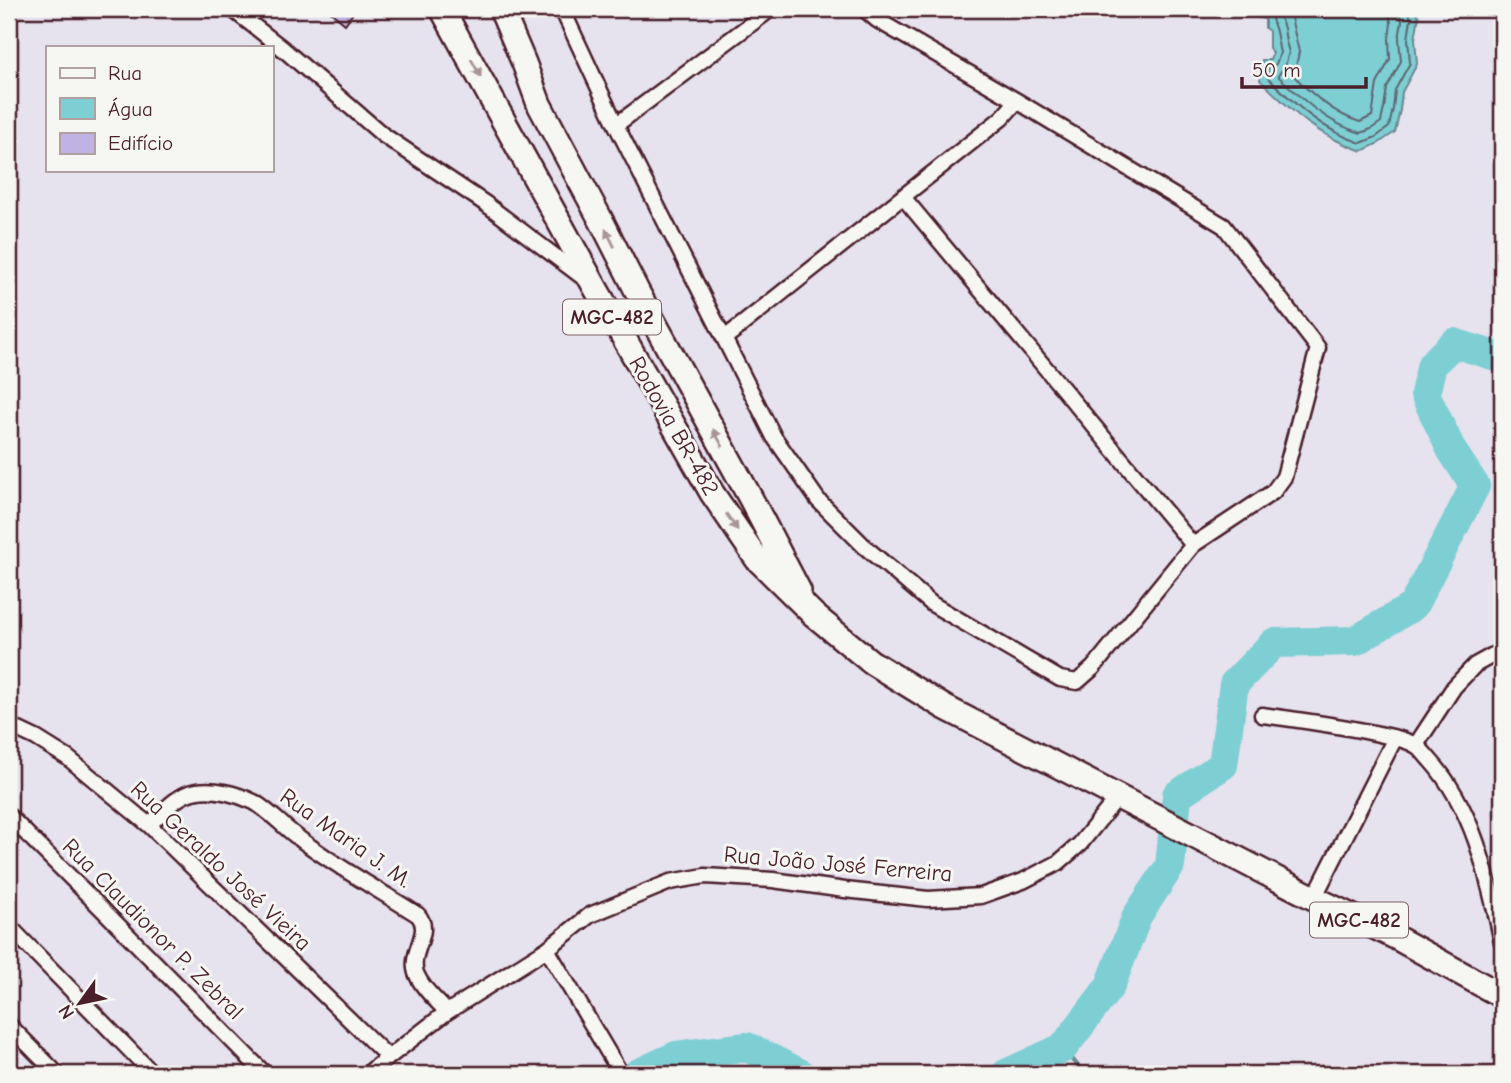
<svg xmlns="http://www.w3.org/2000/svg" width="1511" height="1083" viewBox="0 0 1511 1083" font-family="'Comic Neue',sans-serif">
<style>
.water{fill:#7dcfd4;stroke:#698990;stroke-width:2}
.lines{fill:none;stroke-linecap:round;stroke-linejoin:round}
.shore{stroke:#5e656f;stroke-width:2}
.stream{stroke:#698990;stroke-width:5}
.river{stroke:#7dcfd4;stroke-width:30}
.building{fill:#c0b3e4;stroke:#4a1f2b;stroke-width:2}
.minor-casing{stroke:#4a1f2b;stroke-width:19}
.trunk-casing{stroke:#4a1f2b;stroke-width:28}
.minor{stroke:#f6f6f2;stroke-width:14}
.trunk{stroke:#f6f6f2;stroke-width:23}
.oneway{fill:#a99598}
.labels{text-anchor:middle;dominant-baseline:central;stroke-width:6;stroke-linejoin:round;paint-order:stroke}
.shield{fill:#f6f6f2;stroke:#7e6067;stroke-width:2}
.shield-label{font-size:21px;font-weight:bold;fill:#4a1f2b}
.street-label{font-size:23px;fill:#4a1f2b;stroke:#f6f6f2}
</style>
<rect width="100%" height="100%" fill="#e6e2ee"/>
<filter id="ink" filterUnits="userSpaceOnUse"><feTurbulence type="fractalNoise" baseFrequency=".0143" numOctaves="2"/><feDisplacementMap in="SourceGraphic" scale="14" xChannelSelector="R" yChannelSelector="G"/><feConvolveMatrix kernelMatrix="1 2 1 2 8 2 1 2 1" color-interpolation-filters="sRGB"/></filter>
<g filter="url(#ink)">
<!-- water -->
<path class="water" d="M 1257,9 L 1413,9 L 1419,16 L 1415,39 L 1417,64 L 1402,92 L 1400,110 L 1395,132 L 1379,143 L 1362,151 C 1316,135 1294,113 1260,80 L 1262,60 L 1270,60 L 1273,53 L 1269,48 L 1269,31 L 1265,28 L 1265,19 L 1255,17 Z"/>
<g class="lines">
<!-- shore -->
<path class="shore" d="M 1263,9 L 1272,17 C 1272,23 1275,26 1276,32 C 1278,40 1278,45 1280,53 L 1276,64 L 1267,69 L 1268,78 C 1296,105 1323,131 1361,143 L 1376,137 L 1389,127 L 1393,109 L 1395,90 L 1410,63 L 1408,39 L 1411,19 L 1408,9
M 1277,9 L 1284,28 L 1286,42 L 1289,52 L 1285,66 L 1279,74 L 1279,77 C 1303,100 1328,124 1361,133 L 1371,129 L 1381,122 L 1384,108 L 1387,88 L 1401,61 L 1399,39 L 1402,21 L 1399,9
M 1289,9 L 1299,52 L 1294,76 C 1313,95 1334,114 1360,122 L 1372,116 L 1377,84 L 1390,59 L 1389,39 L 1391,23 L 1388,9"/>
<!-- stream -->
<path class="stream" d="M 1063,1048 L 1084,1074"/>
<!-- river -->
<path class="river" d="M 637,1074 L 676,1056 L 747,1047 L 801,1074
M 1006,1074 L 1063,1048 L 1110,986 L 1137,916 L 1170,866 L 1177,795 L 1223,765 L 1234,684 L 1274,643 L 1355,641 L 1413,606 L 1475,486 L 1452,451 L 1425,394 L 1432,364 L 1454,343 L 1502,358"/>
</g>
<!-- building -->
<path class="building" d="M 327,9 L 356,9 L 345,24 Z"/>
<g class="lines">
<!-- minor casing -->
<g class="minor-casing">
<path id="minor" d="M 232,9 L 282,48 L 383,135 L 486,204 L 585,279
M 562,9 L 616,125 L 774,437 L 818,500 L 865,547 L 932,604 L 1060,679 L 1077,682 L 1093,668 L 1193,545 L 1273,492 L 1284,477 L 1318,348 L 1224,226 L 1017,101 L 877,20 L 864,9
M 616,125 L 771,9
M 903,197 L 1193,545
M 725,338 L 1002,118 L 1017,101
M 1262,715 C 1299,720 1337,725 1374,733 C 1387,736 1403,738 1415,745 C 1421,748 1425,755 1430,760 C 1475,810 1488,878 1502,942
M 9,728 L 17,729 L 36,738 L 68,758 L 149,825 L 388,1057
M 1416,745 L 1454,687 L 1475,665 L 1502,650
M 9,816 L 106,913 L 265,1074
M 149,825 C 163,812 177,794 197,791 C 215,788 237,794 254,802 C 271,812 284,828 300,839 C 337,867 379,890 418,915 C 433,932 409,952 416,973 C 422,988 436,1000 447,1012
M 1314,898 L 1395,738
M 9,926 L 153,1074
M 547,949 L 621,1074
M 9,1025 L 57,1074
M 367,1074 L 447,1012 L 547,949 L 590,915 L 670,882 L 705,876 L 773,880 L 845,890 L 928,899 L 981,896 L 1023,881 L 1058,863 L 1080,844 L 1117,798"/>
</g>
<!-- trunk casing -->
<g class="trunk-casing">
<path id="trunk" d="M 442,9 L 595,287 L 712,493 L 757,559 L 814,615 L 871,662 L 944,707 L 1314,898 L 1397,938 L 1502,996
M 501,9 L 524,63 L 539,104 L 603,224 L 638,293 L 751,499 L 799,591"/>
</g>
<!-- minor -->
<use href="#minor" class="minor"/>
<!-- trunk -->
<use href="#trunk" class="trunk"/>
</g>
<!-- one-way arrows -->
<defs><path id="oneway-solid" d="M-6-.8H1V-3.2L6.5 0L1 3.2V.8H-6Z" transform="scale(1.75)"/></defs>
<g class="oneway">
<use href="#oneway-solid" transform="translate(476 68) rotate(61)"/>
<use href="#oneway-solid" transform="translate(610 238) rotate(-117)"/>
<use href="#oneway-solid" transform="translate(718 438) rotate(-119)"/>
<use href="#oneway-solid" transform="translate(732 522) rotate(55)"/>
</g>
</g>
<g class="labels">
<!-- shield labels -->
<g class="shield">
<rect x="563" y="299.5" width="98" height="35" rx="5"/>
<rect x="1310" y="902.5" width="98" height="35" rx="5"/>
</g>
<g class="shield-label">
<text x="612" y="317">MGC-482</text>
<text x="1359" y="920">MGC-482</text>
</g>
<!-- street labels -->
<g class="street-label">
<text transform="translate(674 426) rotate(60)">Rodovia BR-482</text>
<text transform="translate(346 838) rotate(35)">Rua Maria J. M.</text>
<text transform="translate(838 864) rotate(5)">Rua João José Ferreira</text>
<text transform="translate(221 866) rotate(43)">Rua Geraldo José Vieira</text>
<text transform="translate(153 929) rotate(45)">Rua Claudionor P. Zebral</text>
</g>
</g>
<!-- margin -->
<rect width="1511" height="1083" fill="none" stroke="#f6f6f2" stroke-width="35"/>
<rect x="18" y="18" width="1476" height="1048" fill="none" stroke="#4a1f2b" stroke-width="2.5" filter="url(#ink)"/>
<!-- legend -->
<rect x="46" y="46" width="228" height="126" fill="#f6f6f2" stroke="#b1a0a2" stroke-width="2"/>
<rect x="60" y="68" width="35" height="10" fill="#f6f6f2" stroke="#b1a0a2" stroke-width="2"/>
<text x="108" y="80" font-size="21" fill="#4a1f2b">Rua</text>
<rect x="60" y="98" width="35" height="21" fill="#7dcfd4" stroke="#b1a0a2" stroke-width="2"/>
<text x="108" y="116" font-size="21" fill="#4a1f2b">Água</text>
<rect x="60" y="133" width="35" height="21" fill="#c0b3e4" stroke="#b1a0a2" stroke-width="2"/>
<text x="108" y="150" font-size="21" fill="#4a1f2b">Edifício</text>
<!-- north arrow -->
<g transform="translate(80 1003) rotate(237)" stroke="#f6f6f2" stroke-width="5" paint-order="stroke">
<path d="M0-5L12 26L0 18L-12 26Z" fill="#4a1f2b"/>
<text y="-10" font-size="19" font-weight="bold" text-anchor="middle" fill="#4a1f2b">N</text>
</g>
<!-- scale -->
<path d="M1242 77v10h124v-10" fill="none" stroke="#4a1f2b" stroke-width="3.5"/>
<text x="1252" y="77" font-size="21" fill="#4a1f2b" stroke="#f6f6f2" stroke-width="5" paint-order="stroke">50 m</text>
</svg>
